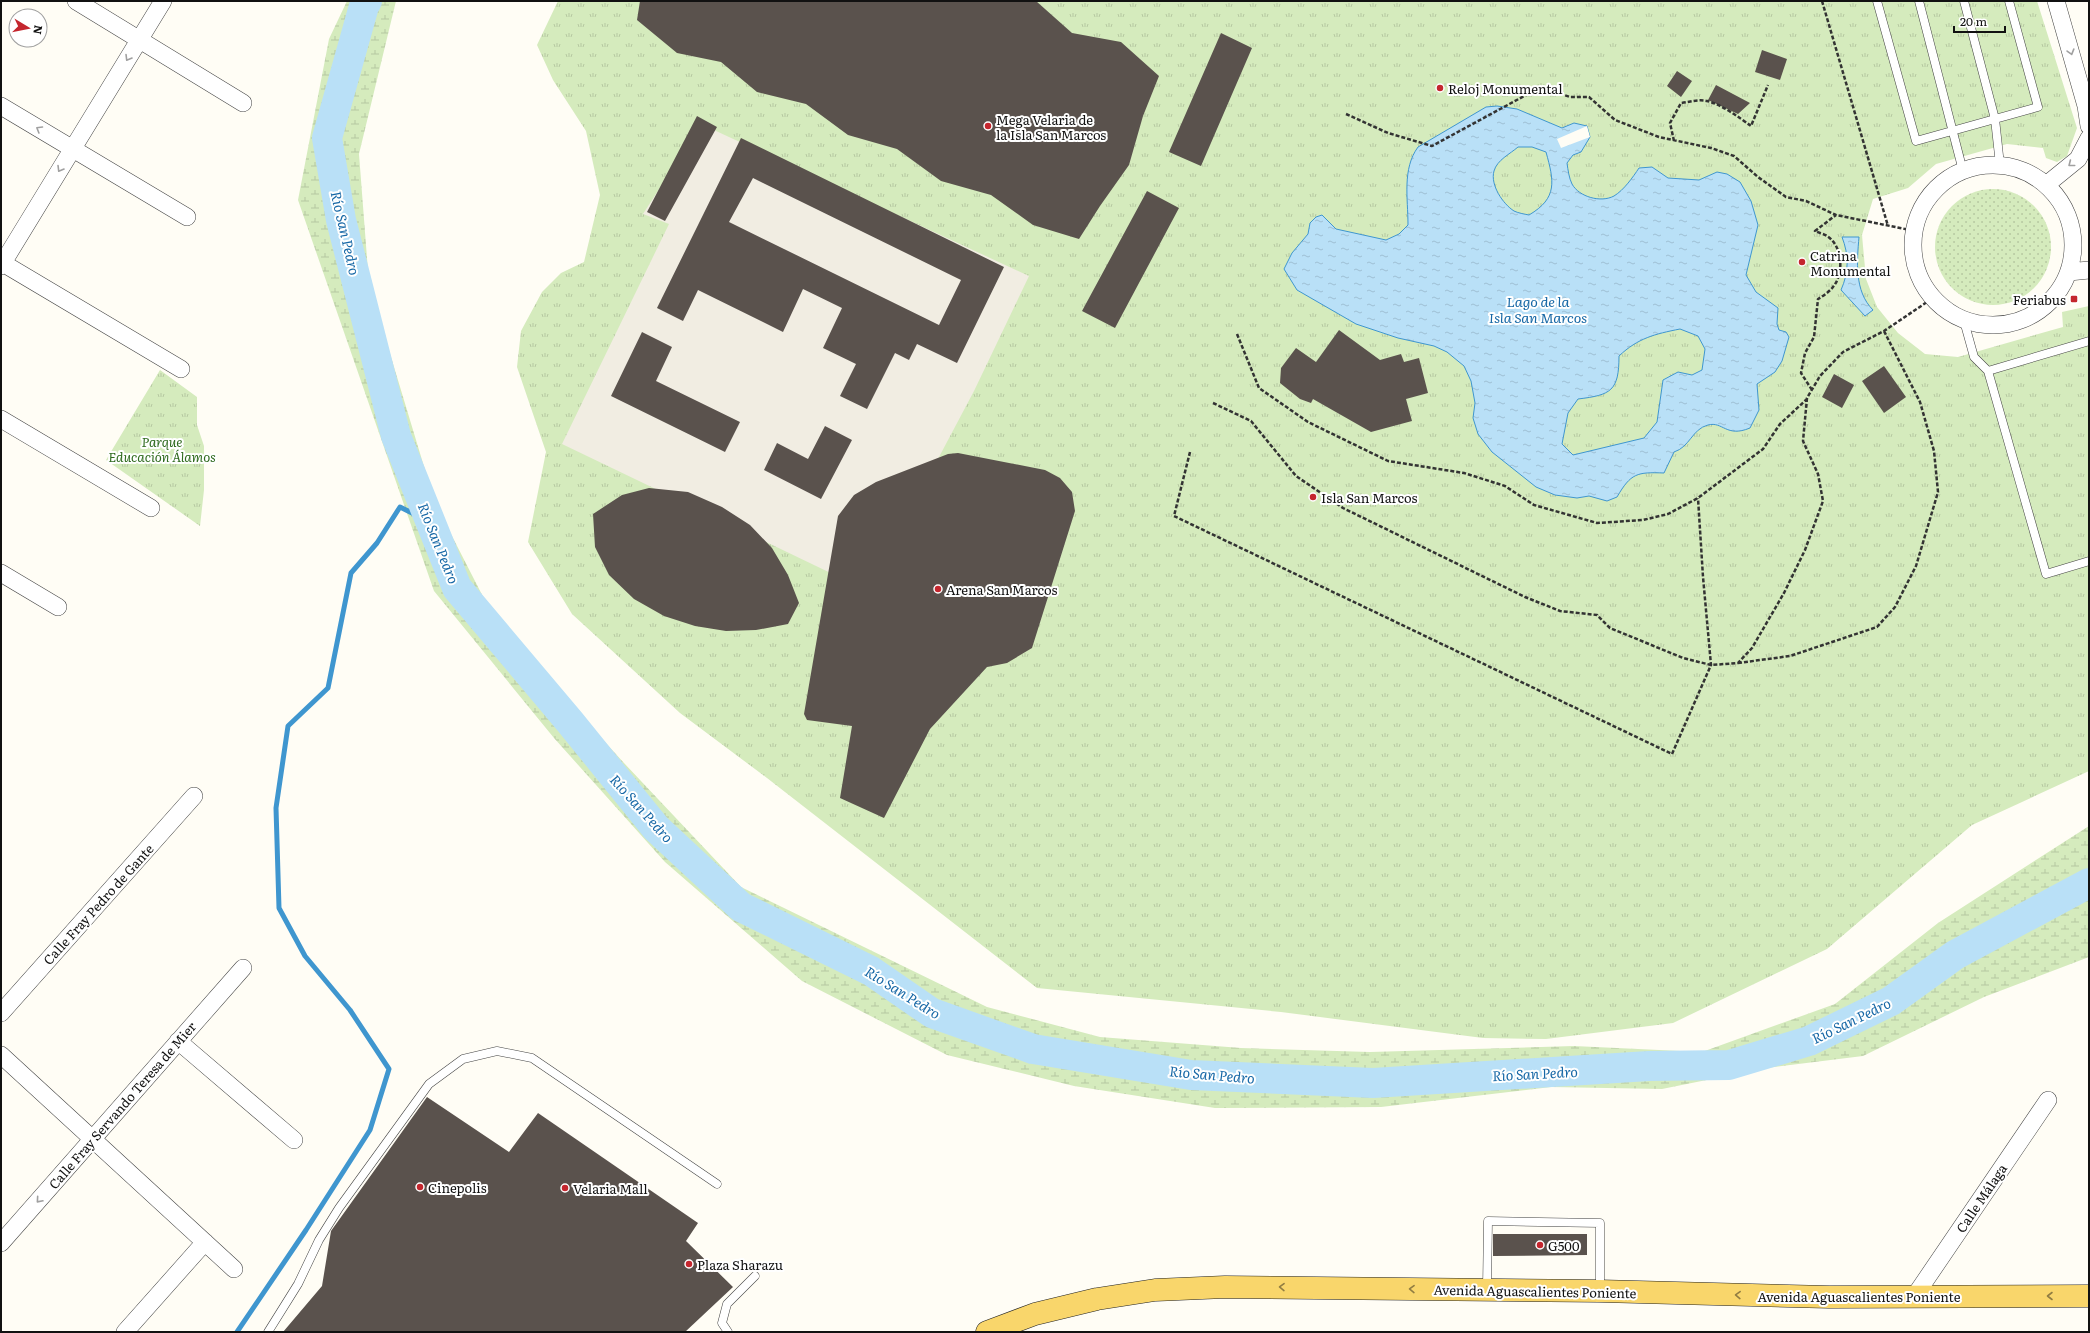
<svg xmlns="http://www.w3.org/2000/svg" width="2090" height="1333" viewBox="0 0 2090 1333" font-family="Literata,serif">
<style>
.grass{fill:url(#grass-dots)}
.wetland{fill:url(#wetland-marsh)}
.park{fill:url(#park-tufts)}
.plaza{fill:#f1ede2}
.water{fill:url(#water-ripples);stroke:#3f96cf;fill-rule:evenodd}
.pier{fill:#fffdf5}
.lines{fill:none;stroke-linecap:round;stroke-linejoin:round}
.stream{stroke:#3f96cf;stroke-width:5}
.river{stroke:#b9e0f7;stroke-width:30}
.building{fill:#5a524d;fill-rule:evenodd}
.lane-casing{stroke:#444;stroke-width:9}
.street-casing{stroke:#444;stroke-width:18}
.primary-casing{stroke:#222;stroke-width:23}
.path{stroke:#333;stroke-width:2.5;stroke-dasharray:4 2;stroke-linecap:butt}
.lane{stroke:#fff;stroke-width:8}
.street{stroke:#fff;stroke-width:17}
.primary{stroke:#f9d66b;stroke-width:22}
.oneway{stroke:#a0a0a0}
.oneway2{stroke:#917d42}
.poi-dot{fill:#c4262e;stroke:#fff;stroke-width:1.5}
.labels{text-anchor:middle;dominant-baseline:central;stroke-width:4;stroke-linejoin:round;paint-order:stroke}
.poi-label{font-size:13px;fill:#111;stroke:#fff;text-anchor:start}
.park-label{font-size:13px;font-style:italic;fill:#2f6b1f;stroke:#fff}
.street-label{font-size:13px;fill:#111;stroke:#fff}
.water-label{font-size:14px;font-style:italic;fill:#1768a6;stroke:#fff}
</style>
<defs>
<pattern id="grass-dots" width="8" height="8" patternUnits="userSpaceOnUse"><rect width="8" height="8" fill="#d5ebbd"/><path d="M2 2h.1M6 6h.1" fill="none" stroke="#b6c8a1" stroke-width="1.8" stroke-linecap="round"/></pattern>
<pattern id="wetland-marsh" width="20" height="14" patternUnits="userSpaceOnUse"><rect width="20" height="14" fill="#d5ebbd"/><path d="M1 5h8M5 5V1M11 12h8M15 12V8" fill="none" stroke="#b6c8a1"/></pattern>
<pattern id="park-tufts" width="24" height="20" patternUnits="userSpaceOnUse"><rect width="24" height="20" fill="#d5ebbd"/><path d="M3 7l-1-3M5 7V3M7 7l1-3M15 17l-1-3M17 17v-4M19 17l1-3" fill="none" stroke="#b6c8a1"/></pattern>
<pattern id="water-ripples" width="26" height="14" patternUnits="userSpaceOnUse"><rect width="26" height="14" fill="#b9e0f7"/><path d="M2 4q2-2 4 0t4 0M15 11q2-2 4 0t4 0" fill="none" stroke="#9ebfd3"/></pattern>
</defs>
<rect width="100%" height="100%" fill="#fffdf5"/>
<!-- grass -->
<path class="grass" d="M1935 247a58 58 0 1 1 116 0a58 58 0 1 1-116 0Z"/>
<!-- wetland -->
<path class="wetland" d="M 347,1 L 396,1 L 359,154 L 369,284 L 435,503 L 496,622 L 624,763 L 741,887 L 987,1007 L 1100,1037 L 1241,1048 L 1370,1052 L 1574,1046 L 1702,1052 L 1835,1004 L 1938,923 L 2089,826 L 2089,957 L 1984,997 L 1863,1056 L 1766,1068 L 1662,1089 L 1551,1087 L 1381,1107 L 1215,1108 L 1074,1086 L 947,1055 L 802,981 L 665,862 L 554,738 L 434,591 L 298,200 L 329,39 Z"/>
<!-- park -->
<path class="park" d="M 558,1 L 2037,1 L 2077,128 L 2067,156 L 2057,162 L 2046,158 L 2043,148 L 2007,144 L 1936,164 L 1908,188 L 1873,199 L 1862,235 L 1866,279 L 1877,307 L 1898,333 L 1925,354 L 1958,357 L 2063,327 L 2062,312 L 2089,306 L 2089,771 L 1972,825 L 1827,949 L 1673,1023 L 1546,1039 L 1483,1038 L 1281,1012 L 1037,988 L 767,778 L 680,713 L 572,614 L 528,542 L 546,452 L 517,367 L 521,331 L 542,292 L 561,273 L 584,262 L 600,195 L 586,131 L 553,80 L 537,45 Z
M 160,370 L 197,397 L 197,425 L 204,446 L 204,490 L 200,526 L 106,460 Z"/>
<!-- plaza -->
<path class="plaza" d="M 701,124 L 1029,276 L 974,391 L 868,591 L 562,444 L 669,224 L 643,214 Z"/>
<!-- water -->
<path class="water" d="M 1497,106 L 1517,109 L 1562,128 L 1574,123 L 1587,126 L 1590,137 L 1581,152 L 1573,155 L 1567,163 C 1568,170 1569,178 1572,184 C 1579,197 1601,203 1614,196 C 1624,190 1633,177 1639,168 L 1652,167 L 1668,178 L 1699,180 L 1717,172 L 1727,174 L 1740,182 L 1751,201 L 1758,225 L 1746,275 L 1756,292 L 1778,308 L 1777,324 L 1779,330 L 1786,332 L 1789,337 L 1782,361 L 1775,372 L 1757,384 L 1759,410 L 1750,428 C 1726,438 1723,421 1708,425 C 1692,429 1690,447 1674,452 L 1664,473 C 1637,472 1631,473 1617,497 L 1607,501 L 1589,496 L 1577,498 L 1555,495 L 1536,487 L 1492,452 L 1478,434 L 1473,418 L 1475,403 L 1471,381 L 1464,366 L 1447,352 L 1434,346 L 1398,338 L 1356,324 L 1297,290 L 1284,269 L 1292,253 L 1308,234 L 1310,223 L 1316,217 L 1322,215 L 1336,229 L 1386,240 L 1399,234 L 1408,225 C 1408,198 1402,169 1418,147 L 1486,107 ZM 1518,147 L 1532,147 L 1546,152 C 1554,181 1558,198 1529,215 C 1524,214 1518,213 1514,211 C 1503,204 1490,185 1494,171 C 1497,160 1510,154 1518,147 ZM 1680,329 L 1698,336 L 1705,349 L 1702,370 L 1692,375 L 1678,372 L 1663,380 L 1657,422 L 1644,438 L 1573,455 L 1562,444 L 1568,413 L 1578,399 C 1611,395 1619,391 1619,356 C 1638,338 1655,334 1680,329 Z
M 1842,237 L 1859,237 C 1857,261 1854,291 1873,310 L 1865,316 L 1841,290 C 1849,272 1849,255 1842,237 Z"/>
<!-- pier -->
<path class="pier" d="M 1587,126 L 1590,137 L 1561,148 L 1557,139 Z"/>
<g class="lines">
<!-- stream -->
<path class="stream" d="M 237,1332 L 306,1230 L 370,1130 L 389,1069 L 350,1010 L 305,956 L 279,908 L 276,808 L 288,726 L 328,688 L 351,573 L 377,543 L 400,507 L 430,522"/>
<!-- river -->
<path class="river" d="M 367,1 L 364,6 L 327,138 L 341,220 L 396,436 L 457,588 L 570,722 L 656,828 L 741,907 L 871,971 L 932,1013 L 1033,1049 L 1191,1075 L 1373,1083 L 1649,1066 L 1729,1065 L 1809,1041 L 1891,1001 L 1955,955 L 2089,883"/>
</g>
<!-- building -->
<path class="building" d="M 640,1 L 1036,1 L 1072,33 L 1121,42 L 1159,76 L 1143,116 L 1129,165 L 1100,206 L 1079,239 L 1033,225 L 991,195 L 941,181 L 897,149 L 848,135 L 806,104 L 757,92 L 721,62 L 677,53 L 637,20 Z
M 1221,33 L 1252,48 L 1201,166 L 1169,152 Z
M 1762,50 L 1787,59 L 1780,80 L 1755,72 Z
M 1677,71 L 1692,81 L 1681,97 L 1667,86 Z
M 1716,85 L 1750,103 L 1738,114 L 1708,100 Z
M 697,116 L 717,127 L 665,221 L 647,212 Z
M 741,138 L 1004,267 L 957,363 L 917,344 L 909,360 L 895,353 L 867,409 L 840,396 L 856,364 L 823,348 L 842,308 L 803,289 L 783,332 L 698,290 L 683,321 L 657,308 ZM 753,178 L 961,280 L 939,325 L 729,222 Z
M 1147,191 L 1179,208 L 1115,328 L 1082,311 Z
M 1339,330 L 1380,360 L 1401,354 L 1404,362 L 1419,358 L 1428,393 L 1406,399 L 1412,421 L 1371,432 L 1313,399 L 1311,403 L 1300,399 L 1280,383 L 1281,368 L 1296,348 L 1316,362 Z
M 642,332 L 672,347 L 656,381 L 740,422 L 725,452 L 611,396 Z
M 1884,366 L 1906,397 L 1884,413 L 1862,381 Z
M 1834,374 L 1854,385 L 1842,408 L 1822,397 Z
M 825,426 L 852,440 L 821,499 L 764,470 L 777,443 L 808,459 Z
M 958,453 L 1045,470 L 1060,478 L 1072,492 L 1075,511 L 1032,648 L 1007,663 L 987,667 L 930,729 L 884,818 L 840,798 L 852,726 L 807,720 L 804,714 L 838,516 L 854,495 L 876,482 L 948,454 Z
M 649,488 L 688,492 L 722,507 L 750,525 L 772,548 L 788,575 L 799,603 L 788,624 L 756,630 L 726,631 L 695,626 L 664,616 L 634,599 L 609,575 L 595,547 L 593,514 L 622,495 Z
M 427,1097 L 509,1152 L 538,1113 L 698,1223 L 686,1241 L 733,1287 L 685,1332 L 283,1332 L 322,1286 L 331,1231 Z
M 1493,1234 L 1587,1234 L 1587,1255 L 1493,1256 Z"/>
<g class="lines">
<!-- lane casing -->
<g class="lane-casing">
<path id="lane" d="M 1877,1 L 1916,141 L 2038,107 L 2009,1
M 1919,1 L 1963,171
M 1964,1 L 1995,119 L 2000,165
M 1964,321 L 1974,357 L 1988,371 L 2046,574 L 2089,561
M 1988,371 L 2089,341
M 1487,1288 L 1488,1221 L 1600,1223 L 1600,1290
M 268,1332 L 298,1284 L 319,1240 L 339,1208 L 429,1084 L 463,1059 L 497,1051 L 532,1058 L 717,1184
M 728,1332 L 722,1323 L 727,1304 L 755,1276"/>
</g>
<!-- street casing -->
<g class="street-casing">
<path id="street" d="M 76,1 L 243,103
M 2056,1 L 2086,106 L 2089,126
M 1,106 L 187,217
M1913 245a80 80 0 1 1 160 0a80 80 0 1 1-160 0Z
M 2046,185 L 2078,159 L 2089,138
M 1,262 L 181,369
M 1,266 L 163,1
M 2069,272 L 2089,270
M 1,419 L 151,508
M 1,573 L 58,607
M 1,1013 L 194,796
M 178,1041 L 294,1140
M 1,1055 L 234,1269
M 1,1243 L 243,968
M 1914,1297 L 2048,1100
M 125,1332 L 205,1242"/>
</g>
<!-- primary casing -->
<g class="primary-casing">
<path id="primary" d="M 987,1332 L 1035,1314 L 1097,1299 L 1155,1290 L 1225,1287 L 1600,1291 L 1829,1297 L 2089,1296"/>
</g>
<!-- path -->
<path class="path" d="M 1822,1 L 1888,226
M 1346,114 L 1388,133 L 1432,146 L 1526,95 L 1546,89 L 1570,97 L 1589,97 L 1615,120 L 1659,137 L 1711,148 L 1734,156 L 1758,177 L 1786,197 L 1806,201 L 1836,215 L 1915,231
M 1674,141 L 1670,123 L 1681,103 C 1690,102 1698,99 1707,101 C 1721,104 1740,118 1751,126 L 1768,85
M 1237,334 L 1259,388 L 1308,422 L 1388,461 L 1464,473 L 1505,486 L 1534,505 L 1597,523 L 1643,520 L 1668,514 L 1698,498 L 1763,449 L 1780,424 L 1807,399
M 1812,390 L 1801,373 L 1805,353 L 1814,337 L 1818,299 C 1823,296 1829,292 1833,287 C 1844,274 1843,246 1827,236 C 1824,234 1819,233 1815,231 L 1836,215
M 1213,403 L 1251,421 L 1296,476 L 1343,508 L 1525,597 L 1560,611 L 1597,615 L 1610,628 L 1683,658 L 1711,665 L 1738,663 L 1752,648 L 1784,593 L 1805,550 L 1823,501 L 1818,474 L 1803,441 L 1807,398 L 1820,376 L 1843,352 L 1884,331 L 1933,298
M 1190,452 L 1174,516 L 1672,754 L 1711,665 L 1703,577 L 1698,498
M 1738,663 L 1790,656 L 1877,627 L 1895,607 L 1916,566 L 1938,492 L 1934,451 L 1920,402 L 1884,331"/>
<!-- lane -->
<use href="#lane" class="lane"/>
<!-- street -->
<use href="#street" class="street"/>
<!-- primary -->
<use href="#primary" class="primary"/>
</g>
<!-- one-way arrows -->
<defs><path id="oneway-chevron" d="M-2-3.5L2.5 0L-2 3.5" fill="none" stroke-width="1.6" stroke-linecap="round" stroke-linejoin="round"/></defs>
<g class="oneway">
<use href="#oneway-chevron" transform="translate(2071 52) rotate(74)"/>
<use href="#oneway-chevron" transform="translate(128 58) rotate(121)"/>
<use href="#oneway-chevron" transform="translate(39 129) rotate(-149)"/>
<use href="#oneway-chevron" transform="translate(2071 164) rotate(142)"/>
<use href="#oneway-chevron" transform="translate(60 169) rotate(121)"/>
<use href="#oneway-chevron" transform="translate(39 1200) rotate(131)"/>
</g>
<g class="oneway2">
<use href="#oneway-chevron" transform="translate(1282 1287) rotate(-179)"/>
<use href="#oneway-chevron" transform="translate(1412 1289) rotate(-179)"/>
<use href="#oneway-chevron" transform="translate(1738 1295) rotate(-178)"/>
<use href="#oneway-chevron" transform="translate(2050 1296) rotate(180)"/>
</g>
<!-- markers -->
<g class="poi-dot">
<circle cx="1440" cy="88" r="4"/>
<circle cx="988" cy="126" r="4"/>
<circle cx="1802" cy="262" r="4"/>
<rect x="2070" y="295" width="8" height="8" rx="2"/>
<circle cx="1313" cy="497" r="4"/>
<circle cx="938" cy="589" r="4"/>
<circle cx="420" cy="1187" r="4"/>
<circle cx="565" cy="1188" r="4"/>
<circle cx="1540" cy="1245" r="4"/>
<circle cx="689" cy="1264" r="4"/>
</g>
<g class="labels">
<!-- poi labels -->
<g class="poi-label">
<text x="1448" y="88">Reloj Monumental</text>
<text x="996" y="119">Mega Velaria de<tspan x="996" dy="15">la Isla San Marcos</tspan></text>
<text x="1810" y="255">Catrina<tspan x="1810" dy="15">Monumental</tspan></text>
<text x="2066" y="299" text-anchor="end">Feriabus</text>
<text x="1321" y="497">Isla San Marcos</text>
<text x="946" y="589">Arena San Marcos</text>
<text x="428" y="1187">Cinepolis</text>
<text x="573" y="1188">Velaria Mall</text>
<text x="1548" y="1245">G500</text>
<text x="697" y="1264">Plaza Sharazu</text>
</g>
<!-- park labels -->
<g class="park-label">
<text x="162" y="441">Parque<tspan x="162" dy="15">Educación Álamos</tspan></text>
</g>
<!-- street labels -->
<g class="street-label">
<text transform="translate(98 904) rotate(-48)">Calle Fray Pedro de Gante</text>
<text transform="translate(122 1105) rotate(-49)">Calle Fray Servando Teresa de Mier</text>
<text transform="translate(1981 1198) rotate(-56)">Calle Málaga</text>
<text transform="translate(1535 1291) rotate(1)">Avenida Aguascalientes Poniente</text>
<text x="1859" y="1296">Avenida Aguascalientes Poniente</text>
</g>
<!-- water labels -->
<g class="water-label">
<text transform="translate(346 233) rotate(77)">Río San Pedro</text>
<text x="1538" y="301">Lago de la<tspan x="1538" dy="16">Isla San Marcos</tspan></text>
<text transform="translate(439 543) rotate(68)">Río San Pedro</text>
<text transform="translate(642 808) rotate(48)">Río San Pedro</text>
<text transform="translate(903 992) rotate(32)">Río San Pedro</text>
<text transform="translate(1851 1020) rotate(-26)">Río San Pedro</text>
<text transform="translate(1535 1073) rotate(-3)">Río San Pedro</text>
<text transform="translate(1212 1074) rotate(5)">Río San Pedro</text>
</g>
</g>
<!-- border -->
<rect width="2090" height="1333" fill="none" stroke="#111111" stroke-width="4"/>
<!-- north arrow -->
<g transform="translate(28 28) rotate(100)"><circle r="19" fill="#ffffff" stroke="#a0a0a0"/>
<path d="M0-3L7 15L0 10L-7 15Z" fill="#c4262e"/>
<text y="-6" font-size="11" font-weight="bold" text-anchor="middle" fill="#111111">N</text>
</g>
<!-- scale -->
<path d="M1954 26v6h51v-6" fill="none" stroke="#111111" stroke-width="2"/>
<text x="1960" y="26" font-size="12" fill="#111111" stroke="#ffffff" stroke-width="3" paint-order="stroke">20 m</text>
</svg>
